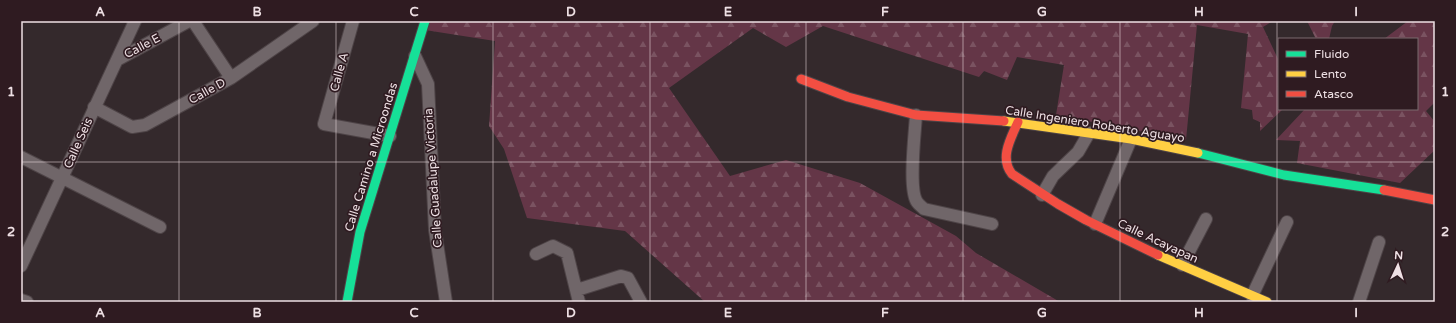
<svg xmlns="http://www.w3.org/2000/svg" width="1456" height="323" viewBox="0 0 1456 323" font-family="'Varela Round',sans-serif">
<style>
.forest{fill:url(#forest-firs)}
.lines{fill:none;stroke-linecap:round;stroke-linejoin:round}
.street-casing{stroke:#4e4447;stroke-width:14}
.fast-casing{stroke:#4e4447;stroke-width:11}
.slow-casing{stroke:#4e4447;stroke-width:11}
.jam-casing{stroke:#4e4447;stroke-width:11}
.street{stroke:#706669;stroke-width:12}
.fast{stroke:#16e098;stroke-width:9}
.slow{stroke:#ffcf43;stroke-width:9}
.jam{stroke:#f24e42;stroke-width:9}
.grid{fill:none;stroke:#eee0e4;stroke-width:1;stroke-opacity:0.55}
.labels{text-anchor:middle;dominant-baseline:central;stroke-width:3.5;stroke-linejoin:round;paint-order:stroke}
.street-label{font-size:12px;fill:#eee0e4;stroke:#2f1b21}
.neatline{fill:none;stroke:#eee0e4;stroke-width:1.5}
.grid-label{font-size:13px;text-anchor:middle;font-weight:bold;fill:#eee0e4}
</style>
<defs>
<pattern id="forest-firs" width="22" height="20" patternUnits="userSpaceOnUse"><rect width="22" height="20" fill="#643647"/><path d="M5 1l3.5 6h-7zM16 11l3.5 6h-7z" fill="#7a5361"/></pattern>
</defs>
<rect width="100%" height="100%" fill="#34292c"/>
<!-- forest -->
<path class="forest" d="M 428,21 L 1273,21 L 1263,27 L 1279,61 L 1279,109 L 1283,109 L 1260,131 L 1260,122 L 1253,119 L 1252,110 L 1241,108 L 1248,34 L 1197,25 L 1186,140 L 1056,115 L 1064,65 L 1017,57 L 1007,80 L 984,71 L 979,77 L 823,26 L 786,47 L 753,28 L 669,88 L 730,176 L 786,160 L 860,183 L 956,236 L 976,253 L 1060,302 L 705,302 L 625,231 L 527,218 L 504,149 L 489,126 L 495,41 L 425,30 Z
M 1307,21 L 1335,21 L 1332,26 L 1329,39 L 1316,39 Z
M 1408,21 L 1435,21 L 1435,102 L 1426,111 L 1435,122 L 1435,150 L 1400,183 L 1297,163 L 1300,141 L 1276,140 L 1305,109 L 1417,109 L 1417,39 L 1384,39 Z"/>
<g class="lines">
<!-- street casing -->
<g class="street-casing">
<path id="street" d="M 193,21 L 231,78
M 353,21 L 324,124 L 390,136
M 415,56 L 428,84 L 435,230 L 446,302
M 117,60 L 189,21
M 94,107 L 132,127 L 145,125 L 231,78 L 313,21
M 916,115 C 915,133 908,189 917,202 C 919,205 922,207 924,209 L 992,224
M 21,157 L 160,227
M 1042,195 L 1053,176 L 1078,152 L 1089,133
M 1095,224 L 1131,139
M 536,254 L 553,246 L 567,253 L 579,302
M 1182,265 L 1206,219
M 21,266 L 135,21
M 577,290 L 621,276 L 628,278 L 641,302
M 1252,296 L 1287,222
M 21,300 L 27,302
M 1359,302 L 1379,242"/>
</g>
<!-- fast casing -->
<g class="fast-casing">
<path id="fast" d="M 1198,153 L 1284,175 L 1384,190
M 347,302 L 360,232 L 425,21"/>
</g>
<!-- slow casing -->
<g class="slow-casing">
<path id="slow" d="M 1004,121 L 1131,139 L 1198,153
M 1158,255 L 1267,302"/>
</g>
<!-- jam casing -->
<g class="jam-casing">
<path id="jam" d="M 801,79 L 848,97 L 916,115 L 1004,121
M 1018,122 C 1011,138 999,158 1012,174 L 1058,204 L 1086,220 L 1158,255
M 1384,190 L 1435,200"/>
</g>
<!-- street -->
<use href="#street" class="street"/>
<!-- fast -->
<use href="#fast" class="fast"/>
<!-- slow -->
<use href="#slow" class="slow"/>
<!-- jam -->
<use href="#jam" class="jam"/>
</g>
<!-- grid -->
<path class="grid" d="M 179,21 L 179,302M 336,21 L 336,302M 493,21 L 493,302M 650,21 L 650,302M 806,21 L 806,302M 963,21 L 963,302M 1120,21 L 1120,302M 1277,21 L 1277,302M 21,162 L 1435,162"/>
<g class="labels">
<!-- street labels -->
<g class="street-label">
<text transform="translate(142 46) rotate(-28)">Calle E</text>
<text transform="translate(339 72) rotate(-75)">Calle A</text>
<text transform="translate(207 91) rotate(-29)">Calle D</text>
<text transform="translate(1095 124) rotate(9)">Calle Ingeniero Roberto Aguayo</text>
<text transform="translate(78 143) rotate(-66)">Calle Seis</text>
<text transform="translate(371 157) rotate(-73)">Calle Camino a Microondas</text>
<text transform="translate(433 178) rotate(-94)">Calle Guadalupe Victoria</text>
<text transform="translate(1158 241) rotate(25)">Calle Acayapan</text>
</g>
</g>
<!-- border -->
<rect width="1456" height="323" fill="none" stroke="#2f1b21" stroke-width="44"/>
<!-- legend -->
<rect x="1278" y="38" width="140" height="72" fill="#2f1b21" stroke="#7b6a6f"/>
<rect x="1286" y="51" width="20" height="6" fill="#16e098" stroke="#7b6a6f"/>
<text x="1314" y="58" font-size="12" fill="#eee0e4">Fluido</text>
<rect x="1286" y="71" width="20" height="6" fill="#ffcf43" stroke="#7b6a6f"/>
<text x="1314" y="78" font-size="12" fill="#eee0e4">Lento</text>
<rect x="1286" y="91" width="20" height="6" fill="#f24e42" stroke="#7b6a6f"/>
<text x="1314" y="98" font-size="12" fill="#eee0e4">Atasco</text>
<!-- north arrow -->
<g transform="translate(1398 265) rotate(4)" stroke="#2f1b21" stroke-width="3" paint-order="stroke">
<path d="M0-3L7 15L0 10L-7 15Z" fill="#eee0e4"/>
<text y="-6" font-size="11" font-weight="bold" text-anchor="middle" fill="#eee0e4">N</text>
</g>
<rect x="22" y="22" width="1412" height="279" class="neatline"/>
<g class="grid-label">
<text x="100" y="16">A</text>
<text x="257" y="16">B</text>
<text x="414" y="16">C</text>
<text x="571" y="16">D</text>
<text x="728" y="16">E</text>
<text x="885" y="16">F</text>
<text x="1042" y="16">G</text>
<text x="1199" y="16">H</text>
<text x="1356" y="16">I</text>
<text x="11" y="96">1</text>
<text x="1445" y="96">1</text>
<text x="11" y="236">2</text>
<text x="1445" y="236">2</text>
<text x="100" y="317">A</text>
<text x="257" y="317">B</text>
<text x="414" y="317">C</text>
<text x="571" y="317">D</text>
<text x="728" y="317">E</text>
<text x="885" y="317">F</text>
<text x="1042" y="317">G</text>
<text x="1199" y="317">H</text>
<text x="1356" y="317">I</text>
</g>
</svg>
